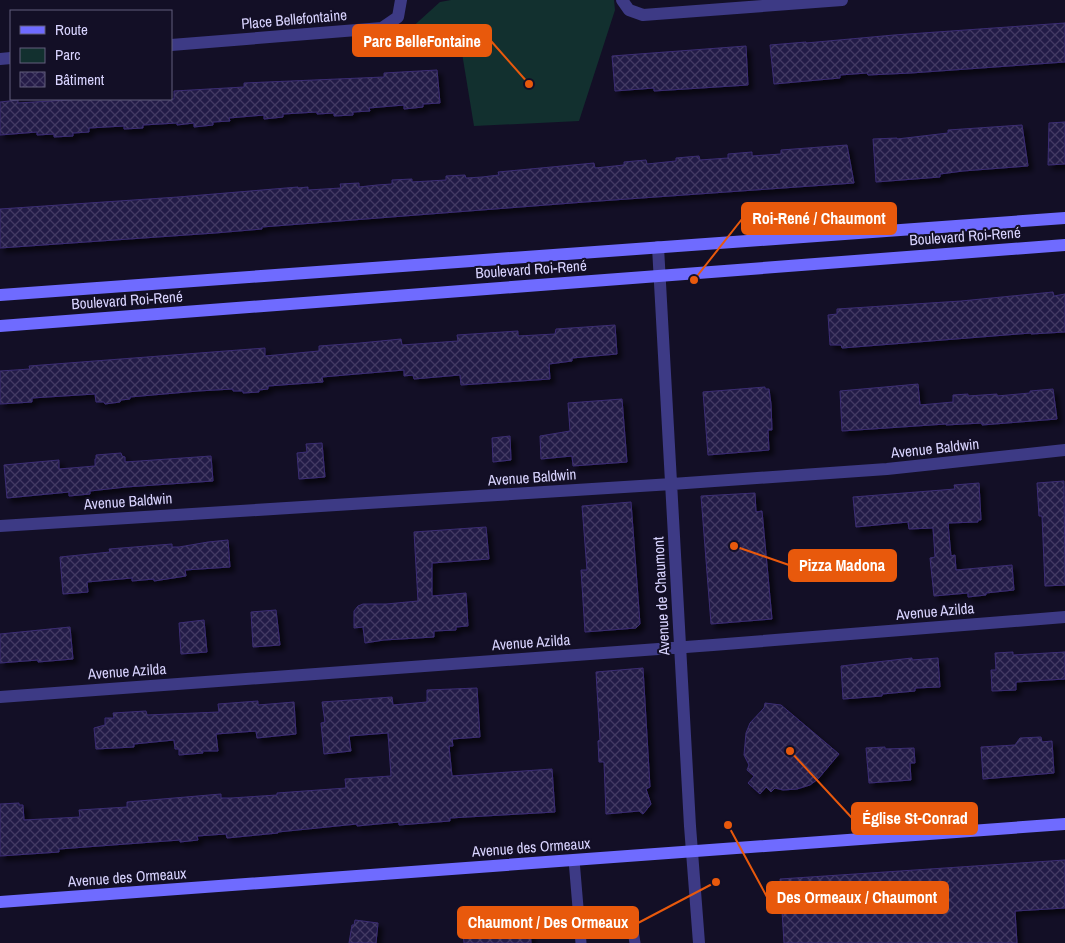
<svg xmlns="http://www.w3.org/2000/svg" width="1065" height="943" viewBox="0 0 1065 943" font-family="'Archivo Narrow',sans-serif">
<style>
.green{fill:#12302f}
.building{fill:url(#building-cross-hatch);stroke:#3b2d73;filter:url(#shadow)}
.lines{fill:none;stroke-linecap:round;stroke-linejoin:round}
.lane{stroke:#3d3a85;stroke-width:11}
.street{stroke:#3d3a85;stroke-width:12}
.secondary{stroke:#6f6bff;stroke-width:12}
.labels{text-anchor:middle;dominant-baseline:central;stroke-width:4;stroke-linejoin:round;paint-order:stroke}
.street-label{font-size:15px;fill:#d9d4ff;stroke:#130f26}
.leader{fill:none;stroke:#e8590c;stroke-width:2}
.callout-dot{fill:#e8590c;stroke:#130f26;stroke-width:2}
.callout{fill:#e8590c;stroke:#e8590c;stroke-width:2}
.callout-label{font-size:16px;text-anchor:middle;font-weight:bold;fill:#fff}
</style>
<defs>
<pattern id="building-cross-hatch" width="8" height="8" patternUnits="userSpaceOnUse" patternTransform="scale(1.25)"><rect width="8" height="8" fill="#241b47"/><path d="M0 0l8 8M0 8l8-8" fill="none" stroke="#433b63"/></pattern>
<filter id="shadow"><feDropShadow dx="4.5" dy="4.5" stdDeviation="2.5" flood-color="#0009"/></filter>
</defs>
<rect width="100%" height="100%" fill="#130f26"/>
<!-- green -->
<path class="green" d="M 451,0 L 614,0 L 615,10 L 579,121 L 474,126 L 461,47 L 409,30 L 440,2 Z"/>
<!-- building -->
<path class="building" d="M 1065,23 L 1065,62 L 911,73 L 868,75 L 867,73 L 840,75 L 840,78 L 774,84 L 770,45 L 806,42 L 806,43 L 894,35 Z
M 746,46 L 748,85 L 654,91 L 654,88 L 615,91 L 612,56 Z
M 437,70 L 440,103 L 423,104 L 423,107 L 404,109 L 404,105 L 369,108 L 370,111 L 353,112 L 353,115 L 334,116 L 334,113 L 317,114 L 317,112 L 283,114 L 283,117 L 264,119 L 264,115 L 229,118 L 230,121 L 213,122 L 213,125 L 194,127 L 194,123 L 177,125 L 177,123 L 143,125 L 143,128 L 124,129 L 124,126 L 89,128 L 89,132 L 73,133 L 73,136 L 54,137 L 54,134 L 37,135 L 37,132 L 0,135 L 0,102 L 18,100 L 18,103 L 83,99 L 174,99 L 174,91 L 244,87 L 244,83 L 384,77 L 384,73 Z
M 1065,122 L 1065,164 L 1048,165 L 1049,123 Z
M 1022,125 L 1028,166 L 963,171 L 940,174 L 940,177 L 876,182 L 873,139 L 897,138 L 897,139 L 948,133 L 948,130 Z
M 847,145 L 854,183 L 585,202 L 262,227 L 262,229 L 215,233 L 0,248 L 0,209 L 178,197 L 298,187 L 298,188 L 308,187 L 308,190 L 341,188 L 340,184 L 359,183 L 359,187 L 377,185 L 392,184 L 392,180 L 412,179 L 412,182 L 446,180 L 446,176 L 465,175 L 466,178 L 482,177 L 499,175 L 498,172 L 594,163 L 595,168 L 624,165 L 624,162 L 646,160 L 647,164 L 676,161 L 676,158 L 699,156 L 700,160 L 728,158 L 728,154 L 752,152 L 752,156 L 781,154 L 781,150 Z
M 1053,292 L 1054,296 L 1065,294 L 1065,332 L 1031,334 L 1031,333 L 842,348 L 841,345 L 830,345 L 828,315 L 837,314 L 837,309 L 961,301 Z
M 615,325 L 617,354 L 572,358 L 572,361 L 549,364 L 550,379 L 461,385 L 460,375 L 414,379 L 413,375 L 404,376 L 404,370 L 322,377 L 323,382 L 268,386 L 268,389 L 259,390 L 259,392 L 243,393 L 243,391 L 233,391 L 233,389 L 198,391 L 130,397 L 130,399 L 121,400 L 120,402 L 105,404 L 104,402 L 96,402 L 95,394 L 32,398 L 32,402 L 0,404 L 0,371 L 30,369 L 29,366 L 265,348 L 265,356 L 319,351 L 319,346 L 360,343 L 401,339 L 402,345 L 458,341 L 457,335 L 518,331 L 518,336 L 555,334 L 556,329 Z
M 918,384 L 920,405 L 953,402 L 953,395 L 968,394 L 968,396 L 997,394 L 997,396 L 1030,393 L 1030,391 L 1053,389 L 1057,419 L 982,425 L 982,423 L 946,425 L 946,424 L 842,431 L 840,391 Z
M 765,387 L 765,389 L 769,389 L 771,404 L 772,430 L 768,430 L 769,450 L 708,455 L 703,392 Z
M 622,399 L 627,462 L 573,466 L 572,456 L 541,459 L 540,436 L 570,431 L 568,403 Z
M 510,436 L 511,460 L 493,462 L 492,438 Z
M 322,443 L 325,477 L 299,479 L 297,453 L 307,452 L 306,444 Z
M 121,453 L 122,456 L 125,457 L 125,462 L 211,456 L 213,481 L 126,487 L 90,491 L 90,494 L 69,496 L 69,492 L 7,498 L 4,465 L 59,460 L 59,469 L 95,466 L 95,459 L 96,459 L 96,455 Z
M 1064,481 L 1065,585 L 1045,586 L 1042,516 L 1039,516 L 1037,483 Z
M 979,483 L 981,520 L 978,520 L 978,522 L 948,523 L 951,556 L 955,555 L 956,570 L 1012,565 L 1014,590 L 986,593 L 986,595 L 968,597 L 968,593 L 934,596 L 930,558 L 935,557 L 933,528 L 909,529 L 908,522 L 856,527 L 853,497 L 955,489 L 954,485 Z
M 755,493 L 756,512 L 762,511 L 772,619 L 711,624 L 701,496 Z
M 631,502 L 640,624 L 636,628 L 585,632 L 581,570 L 587,570 L 582,506 Z
M 486,527 L 489,559 L 432,563 L 432,596 L 466,593 L 468,626 L 456,627 L 456,630 L 434,631 L 434,637 L 384,640 L 365,643 L 363,627 L 354,628 L 354,611 L 358,606 L 363,604 L 386,604 L 418,601 L 414,532 Z
M 228,540 L 230,567 L 185,570 L 186,576 L 154,581 L 154,579 L 132,581 L 132,578 L 87,582 L 88,592 L 63,594 L 60,557 L 110,552 L 109,549 L 172,544 L 172,547 L 179,547 L 208,542 Z
M 276,610 L 280,645 L 253,647 L 251,612 Z
M 204,620 L 207,652 L 181,654 L 179,623 Z
M 70,627 L 73,659 L 38,662 L 38,660 L 0,663 L 0,634 Z
M 1013,652 L 1013,655 L 1065,652 L 1065,679 L 1016,682 L 1016,690 L 992,691 L 991,670 L 996,670 L 995,653 Z
M 912,658 L 912,660 L 938,658 L 940,687 L 915,688 L 915,691 L 882,694 L 882,696 L 843,699 L 841,666 Z
M 643,668 L 650,787 L 646,789 L 651,804 L 643,814 L 639,811 L 606,814 L 604,762 L 599,762 L 598,741 L 600,740 L 596,672 Z
M 477,688 L 480,737 L 452,739 L 453,746 L 449,746 L 452,776 L 552,769 L 555,812 L 450,818 L 450,821 L 399,825 L 399,822 L 357,826 L 357,824 L 278,832 L 278,833 L 227,838 L 226,834 L 197,836 L 198,840 L 180,842 L 180,840 L 59,849 L 59,852 L 0,856 L 0,804 L 19,803 L 19,805 L 23,805 L 24,820 L 80,817 L 79,810 L 127,807 L 127,802 L 221,794 L 221,798 L 231,798 L 277,795 L 277,793 L 346,788 L 345,779 L 391,776 L 388,733 L 349,736 L 351,751 L 324,754 L 321,723 L 325,722 L 322,702 L 392,697 L 393,705 L 427,702 L 427,690 Z
M 258,701 L 258,705 L 294,702 L 296,734 L 257,738 L 256,731 L 216,734 L 218,751 L 202,751 L 203,753 L 179,755 L 179,749 L 175,749 L 174,740 L 134,744 L 134,747 L 96,749 L 94,728 L 105,725 L 105,718 L 114,718 L 113,713 L 146,711 L 147,715 L 219,712 L 218,704 Z
M 765,703 L 781,705 L 839,754 L 818,779 L 810,785 L 797,789 L 783,790 L 775,788 L 771,792 L 766,787 L 760,794 L 748,783 L 754,776 L 747,770 L 749,765 L 744,755 L 746,733 L 750,723 L 764,708 Z
M 1041,737 L 1042,742 L 1052,741 L 1054,773 L 983,779 L 981,747 L 1015,745 L 1020,738 Z
M 885,747 L 885,749 L 914,748 L 915,763 L 910,763 L 911,780 L 869,783 L 866,748 Z
M 1065,860 L 1065,908 L 1015,911 L 1017,943 L 784,943 L 780,879 Z
M 355,920 L 378,923 L 376,943 L 349,943 L 352,925 L 354,925 Z
M 530,926 L 531,943 L 464,943 L 463,932 Z"/>
<g class="lines">
<!-- lane -->
<path class="lane" d="M 574,860 L 581,943
M 579,924 L 624,920 L 632,925 L 635,943"/>
<!-- street -->
<path class="street" d="M 622,0 L 629,10 L 643,15 L 842,0
M 171,45 L 382,28 L 398,17 L 401,0
M 0,59 L 11,58
M 658,247 L 690,826 L 699,943
M 0,526 L 672,484 L 887,469 L 1065,450
M 0,697 L 713,645 L 1065,617"/>
<!-- secondary -->
<path class="secondary" d="M 0,295 L 1065,218
M 0,326 L 1065,245
M 0,902 L 1065,824"/>
</g>
<g class="labels">
<!-- street labels -->
<g class="street-label">
<text transform="translate(294 19) rotate(-5)">Place Bellefontaine</text>
<text transform="translate(965 236) rotate(-4)">Boulevard Roi-René</text>
<text transform="translate(531 269) rotate(-4)">Boulevard Roi-René</text>
<text transform="translate(127 300) rotate(-4)">Boulevard Roi-René</text>
<text transform="translate(935 448) rotate(-6)">Avenue Baldwin</text>
<text transform="translate(532 477) rotate(-4)">Avenue Baldwin</text>
<text transform="translate(128 501) rotate(-4)">Avenue Baldwin</text>
<text transform="translate(661 596) rotate(-93)">Avenue de Chaumont</text>
<text transform="translate(935 611) rotate(-5)">Avenue Azilda</text>
<text transform="translate(531 642) rotate(-4)">Avenue Azilda</text>
<text transform="translate(127 671) rotate(-4)">Avenue Azilda</text>
<text transform="translate(531 847) rotate(-4)">Avenue des Ormeaux</text>
<text transform="translate(127 877) rotate(-4)">Avenue des Ormeaux</text>
</g>
</g>
<!-- callouts -->
<path class="leader" d="M529 84L491 41M694 280L742 219M734 546L789 565M790 751L852 818M728 825L767 897M716 882L638 923"/>
<g class="callout-dot">
<circle cx="529" cy="84" r="5"/>
<circle cx="694" cy="280" r="5"/>
<circle cx="734" cy="546" r="5"/>
<circle cx="790" cy="751" r="5"/>
<circle cx="728" cy="825" r="5"/>
<circle cx="716" cy="882" r="5"/>
</g>
<g class="callout">
<rect x="353" y="25" width="138" height="31" rx="5"/>
<rect x="742" y="203" width="154" height="31" rx="5"/>
<rect x="789" y="550" width="107" height="31" rx="5"/>
<rect x="852" y="803" width="125" height="31" rx="5"/>
<rect x="767" y="882" width="181" height="31" rx="5"/>
<rect x="458" y="907" width="180" height="31" rx="5"/>
</g>
<g class="callout-label">
<text x="422" y="47">Parc BelleFontaine</text>
<text x="819" y="224">Roi-René / Chaumont</text>
<text x="842" y="571">Pizza Madona</text>
<text x="915" y="824">Église St-Conrad</text>
<text x="857" y="903">Des Ormeaux / Chaumont</text>
<text x="548" y="928">Chaumont / Des Ormeaux</text>
</g>
<!-- legend -->
<rect x="10" y="10" width="162" height="90" fill="#130f26" stroke="#625e7d"/>
<rect x="20" y="26" width="25" height="8" fill="#6f6bff" stroke="#625e7d"/>
<text x="55" y="35" font-size="15" fill="#d9d4ff">Route</text>
<rect x="20" y="48" width="25" height="15" fill="#12302f" stroke="#625e7d"/>
<text x="55" y="60" font-size="15" fill="#d9d4ff">Parc</text>
<rect x="20" y="72" width="25" height="15" fill="url(#building-cross-hatch)" stroke="#625e7d"/>
<text x="55" y="85" font-size="15" fill="#d9d4ff">Bâtiment</text>
</svg>
